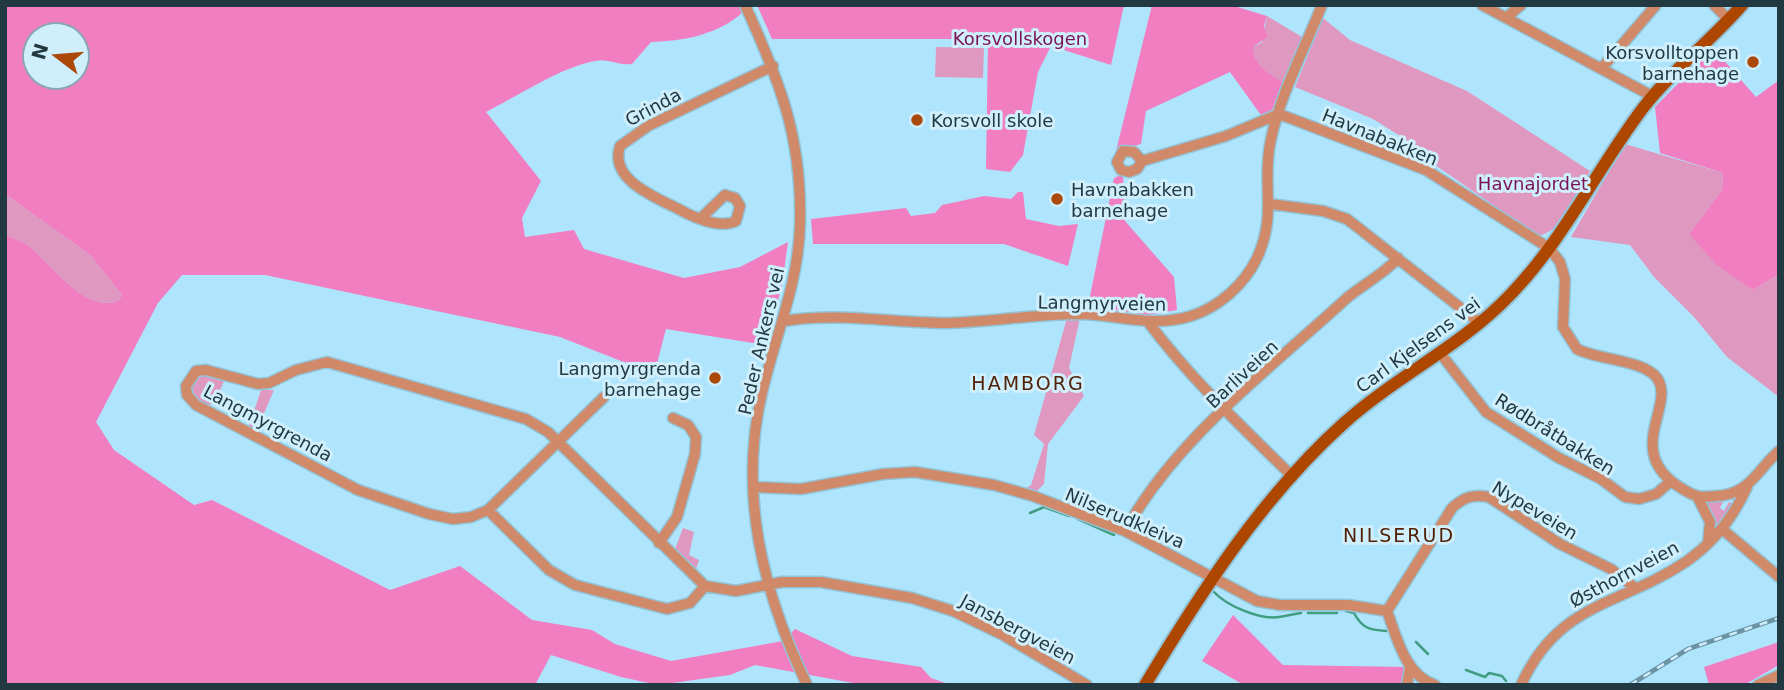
<svg xmlns="http://www.w3.org/2000/svg" width="1784" height="690" viewBox="0 0 1784 690" font-family="'DejaVu Sans',sans-serif">
<style>
.green{fill:#df99c0}
.forest{fill:#f17ec1;fill-rule:evenodd}
.lines{fill:none;stroke-linecap:round;stroke-linejoin:round}
.stream{stroke:#409d80;stroke-width:2.5}
.minor-casing{stroke:#93c3d7;stroke-width:13}
.major-casing{stroke:#93c3d7;stroke-width:16}
.minor{stroke:#d18a69;stroke-width:10}
.major{stroke:#ad4700;stroke-width:12}
.rail-casing{stroke:#6c93a3;stroke-width:5}
.rail{stroke:#cfeffc;stroke-width:2.5;stroke-dasharray:8;stroke-linecap:butt}
.poi-dot{fill:#ab490a;stroke:#cfeffc;stroke-width:2.5}
.labels{text-anchor:middle;dominant-baseline:central;stroke-width:6;stroke-linejoin:round;paint-order:stroke}
.park-label{font-size:18px;fill:#7a1157;stroke:#cfeffc}
.poi-label{font-size:18px;fill:#233942;stroke:#cfeffc;text-anchor:end}
.street-label{font-size:18px;fill:#233942;stroke:#cfeffc}
.neighbourhood-label{font-size:19px;letter-spacing:2px;fill:#522208;stroke:#cfeffc}
</style>
<rect width="100%" height="100%" fill="#afe5fc"/>
<!-- green -->
<path class="green" d="M 1267,16 L 1302,37 L 1284,83 C 1270,74 1253,65 1253,47 L 1262,42 Z
M 1323,18 L 1350,40 L 1467,91 L 1590,171 C 1577,193 1565,230 1538,236 L 1435,165 L 1416,146 L 1373,119 L 1295,87 Z
M 936,47 L 984,48 L 983,78 L 935,77 Z
M 1625,144 L 1723,173 L 1722,190 L 1689,234 L 1753,290 L 1779,274 L 1779,397 L 1727,357 L 1694,317 L 1654,277 L 1630,245 L 1571,237 Z
M 5,194 L 90,255 L 122,295 L 118,301 C 84,313 53,265 30,247 C 23,241 13,238 5,235 Z
M 1067,318 L 1080,318 L 1069,368 L 1084,396 L 1048,444 L 1044,484 L 1036,492 L 1027,488 L 1031,485 L 1044,444 L 1034,435 Z
M 204,375 L 224,381 L 216,400 L 208,406 L 195,398 L 192,388 L 197,378 Z
M 261,390 L 274,390 L 257,430 L 249,426 Z
M 1724,500 L 1720,508 L 1724,511 L 1729,502 L 1734,504 L 1716,528 L 1707,503 Z
M 683,528 L 694,532 L 689,555 L 699,560 L 695,572 L 675,549 Z"/>
<!-- forest -->
<path class="forest" d="M 5,5 L 739,5 L 742,13 C 717,35 683,41 651,42 L 632,64 C 619,66 608,58 595,61 C 561,67 518,96 486,112 L 541,181 L 522,218 L 525,237 L 574,230 L 584,249 L 684,278 L 740,267 L 788,242 L 782,286 L 765,345 L 666,329 L 655,371 L 621,361 L 560,337 L 265,275 L 182,275 L 158,303 L 96,422 L 114,450 L 194,505 L 212,500 L 390,590 L 460,566 L 532,620 L 592,630 L 615,644 L 671,661 L 783,641 L 795,629 L 852,656 L 921,667 L 931,678 L 951,685 L 864,685 L 755,665 L 730,675 L 658,685 L 621,677 L 551,655 L 535,685 L 5,685 L 5,235 C 13,238 23,241 30,247 C 53,265 84,313 118,301 L 122,295 L 90,255 L 5,194 ZM 35,35 L 77,35 L 77,77 L 35,77 Z
M 757,5 L 1124,5 L 1111,65 L 1051,46 L 1038,72 L 1023,155 L 1010,172 L 986,169 L 988,39 L 772,39 Z
M 1152,5 L 1231,5 L 1267,16 L 1264,26 L 1267,37 L 1253,47 C 1253,65 1270,74 1284,83 L 1276,106 L 1263,118 L 1230,72 L 1146,111 L 1141,144 L 1116,151 Z
M 1713,48 L 1756,97 L 1779,80 L 1779,274 L 1753,290 L 1717,265 L 1689,234 L 1722,190 L 1723,173 L 1660,153 L 1655,107 Z
M 1123,174 L 1125,221 L 1174,277 L 1177,310 L 1149,315 L 1088,306 L 1114,178 Z
M 1018,192 L 1023,192 L 1026,219 L 1059,226 L 1078,224 L 1068,266 L 1004,244 L 813,244 L 811,219 L 906,208 L 911,216 L 935,213 L 942,205 L 984,196 L 1011,199 Z
M 1233,615 L 1283,665 L 1408,667 L 1405,685 L 1244,685 L 1202,661 Z
M 1779,642 L 1779,665 L 1744,685 L 1709,685 L 1704,667 Z"/>
<g class="lines">
<!-- stream -->
<path class="stream" d="M 1030,513 L 1044,507 L 1069,516
M 1078,519 L 1114,535
M 1214,592 C 1227,606 1260,620 1279,617 C 1287,616 1293,614 1301,613
M 1346,611 L 1354,613 C 1362,628 1369,630 1386,631
M 1308,613 L 1337,613
M 1416,642 L 1428,654
M 1466,670 L 1485,677 L 1489,673 L 1502,676 L 1506,681"/>
<!-- minor casing -->
<g class="minor-casing">
<path id="minor" d="M 745,5 C 780,82 802,137 800,223 C 799,283 775,336 762,393 C 738,494 763,593 807,685
M 1482,5 L 1652,96
M 1714,5 L 1729,20
M 1506,18 L 1521,5
M 1602,68 L 1656,5
M 1142,161 L 1137,169 L 1129,172 L 1121,170 L 1117,162 L 1123,151 L 1134,152 L 1142,161 L 1226,136 L 1279,114 L 1426,170 L 1549,248 L 1560,262 L 1565,279 L 1563,327 L 1577,349 C 1598,360 1644,360 1657,378 C 1677,406 1619,454 1686,491 C 1697,498 1704,497 1716,496 C 1749,495 1757,470 1779,451
M 1270,204 L 1323,211 L 1347,219 L 1480,323
M 700,219 L 725,195 L 735,198 L 740,206 L 736,221 C 722,228 700,220 686,213 C 661,199 608,182 620,146 L 648,126 L 773,66
M 784,321 C 838,312 894,323 948,323 C 992,322 1036,314 1080,314 C 1118,315 1153,328 1191,316 C 1219,307 1244,285 1257,258 C 1277,215 1262,186 1270,144 C 1279,97 1304,50 1322,5
M 1148,322 C 1191,379 1241,426 1292,476
M 1440,353 L 1486,412 L 1559,458 L 1601,479 L 1625,497 L 1639,499 L 1656,494 L 1670,482
M 604,397 L 488,510 L 471,517 L 453,519 L 429,514 L 358,490 L 196,405 L 187,395 L 186,386 L 196,371 L 206,370 L 258,384 L 269,383 L 296,370 L 327,362 L 526,419 L 548,432 L 705,586 L 736,591 L 782,582 L 821,582 L 912,598 L 953,611 L 1003,635 L 1087,685
M 753,487 L 801,489 L 883,474 L 915,472 L 994,485 L 1033,496 L 1125,531 L 1257,601 L 1280,605 L 1348,605 L 1387,611 C 1397,638 1405,675 1435,685
M 1698,498 L 1710,522 L 1708,543
M 488,510 L 549,570 L 575,585 L 667,609 L 690,603 L 705,586
M 1722,529 L 1779,577
M 1125,531 C 1176,438 1271,368 1348,297 C 1364,284 1385,273 1398,258
M 659,543 L 677,517 L 695,454 L 696,437 L 688,425 L 673,418
M 1387,611 L 1452,508 C 1464,497 1473,494 1489,497 L 1560,544 L 1611,569 L 1634,587
M 1407,685 L 1410,667
M 1521,685 C 1559,601 1621,606 1687,561 C 1714,542 1734,516 1747,487
M 1758,685 L 1779,675"/>
</g>
<!-- major casing -->
<g class="major-casing">
<path id="major" d="M 1145,685 C 1201,592 1262,497 1343,424 C 1396,376 1462,346 1511,294 C 1564,239 1597,169 1643,108 C 1672,70 1711,41 1742,5"/>
</g>
<!-- minor -->
<use href="#minor" class="minor"/>
<!-- major -->
<use href="#major" class="major"/>
<!-- rail casing -->
<g class="rail-casing">
<path id="rail" d="M 1630,685 L 1688,649 L 1779,618"/>
</g>
<!-- rail -->
<use href="#rail" class="rail"/>
</g>
<!-- markers -->
<g class="poi-dot">
<circle cx="1753" cy="62" r="7"/>
<circle cx="917" cy="120" r="7"/>
<circle cx="1057" cy="199" r="7"/>
<circle cx="715" cy="378" r="7"/>
</g>
<g class="labels">
<!-- park labels -->
<g class="park-label">
<text x="1020" y="38">Korsvollskogen</text>
<text x="1533" y="183">Havnajordet</text>
</g>
<!-- poi labels -->
<g class="poi-label">
<text x="1739" y="52">Korsvolltoppen<tspan x="1739" dy="21">barnehage</tspan></text>
<text x="931" y="120" text-anchor="start">Korsvoll skole</text>
<text x="1071" y="189" text-anchor="start">Havnabakken<tspan x="1071" dy="21">barnehage</tspan></text>
<text x="701" y="368">Langmyrgrenda<tspan x="701" dy="21">barnehage</tspan></text>
</g>
<!-- street labels -->
<g class="street-label">
<text transform="translate(653 107) rotate(-28)">Grinda</text>
<text transform="translate(1380 137) rotate(22)">Havnabakken</text>
<text transform="translate(1102 303) rotate(1)">Langmyrveien</text>
<text transform="translate(761 341) rotate(-77)">Peder Ankers vei</text>
<text transform="translate(1418 345) rotate(-36)">Carl Kjelsens vei</text>
<text transform="translate(1242 374) rotate(-43)">Barliveien</text>
<text transform="translate(268 423) rotate(28)">Langmyrgrenda</text>
<text transform="translate(1555 434) rotate(32)">Rødbråtbakken</text>
<text transform="translate(1535 510) rotate(31)">Nypeveien</text>
<text transform="translate(1125 518) rotate(23)">Nilserudkleiva</text>
<text transform="translate(1624 574) rotate(-28)">Østhornveien</text>
<text transform="translate(1018 629) rotate(28)">Jansbergveien</text>
</g>
<!-- neighbourhood labels -->
<g class="neighbourhood-label">
<text x="1028" y="383">HAMBORG</text>
<text x="1399" y="535">NILSERUD</text>
</g>
</g>
<!-- border -->
<rect width="1784" height="690" fill="none" stroke="#233942" stroke-width="14"/>
<!-- north arrow -->
<g transform="translate(56 56) rotate(286)"><circle r="33" fill="#cfeffc" stroke="#8aa6b2" stroke-width="2"/>
<path d="M0-5L12 26L0 18L-12 26Z" fill="#ab490a"/>
<text y="-10" font-size="19" font-weight="bold" text-anchor="middle" fill="#233942">N</text>
</g>
</svg>
